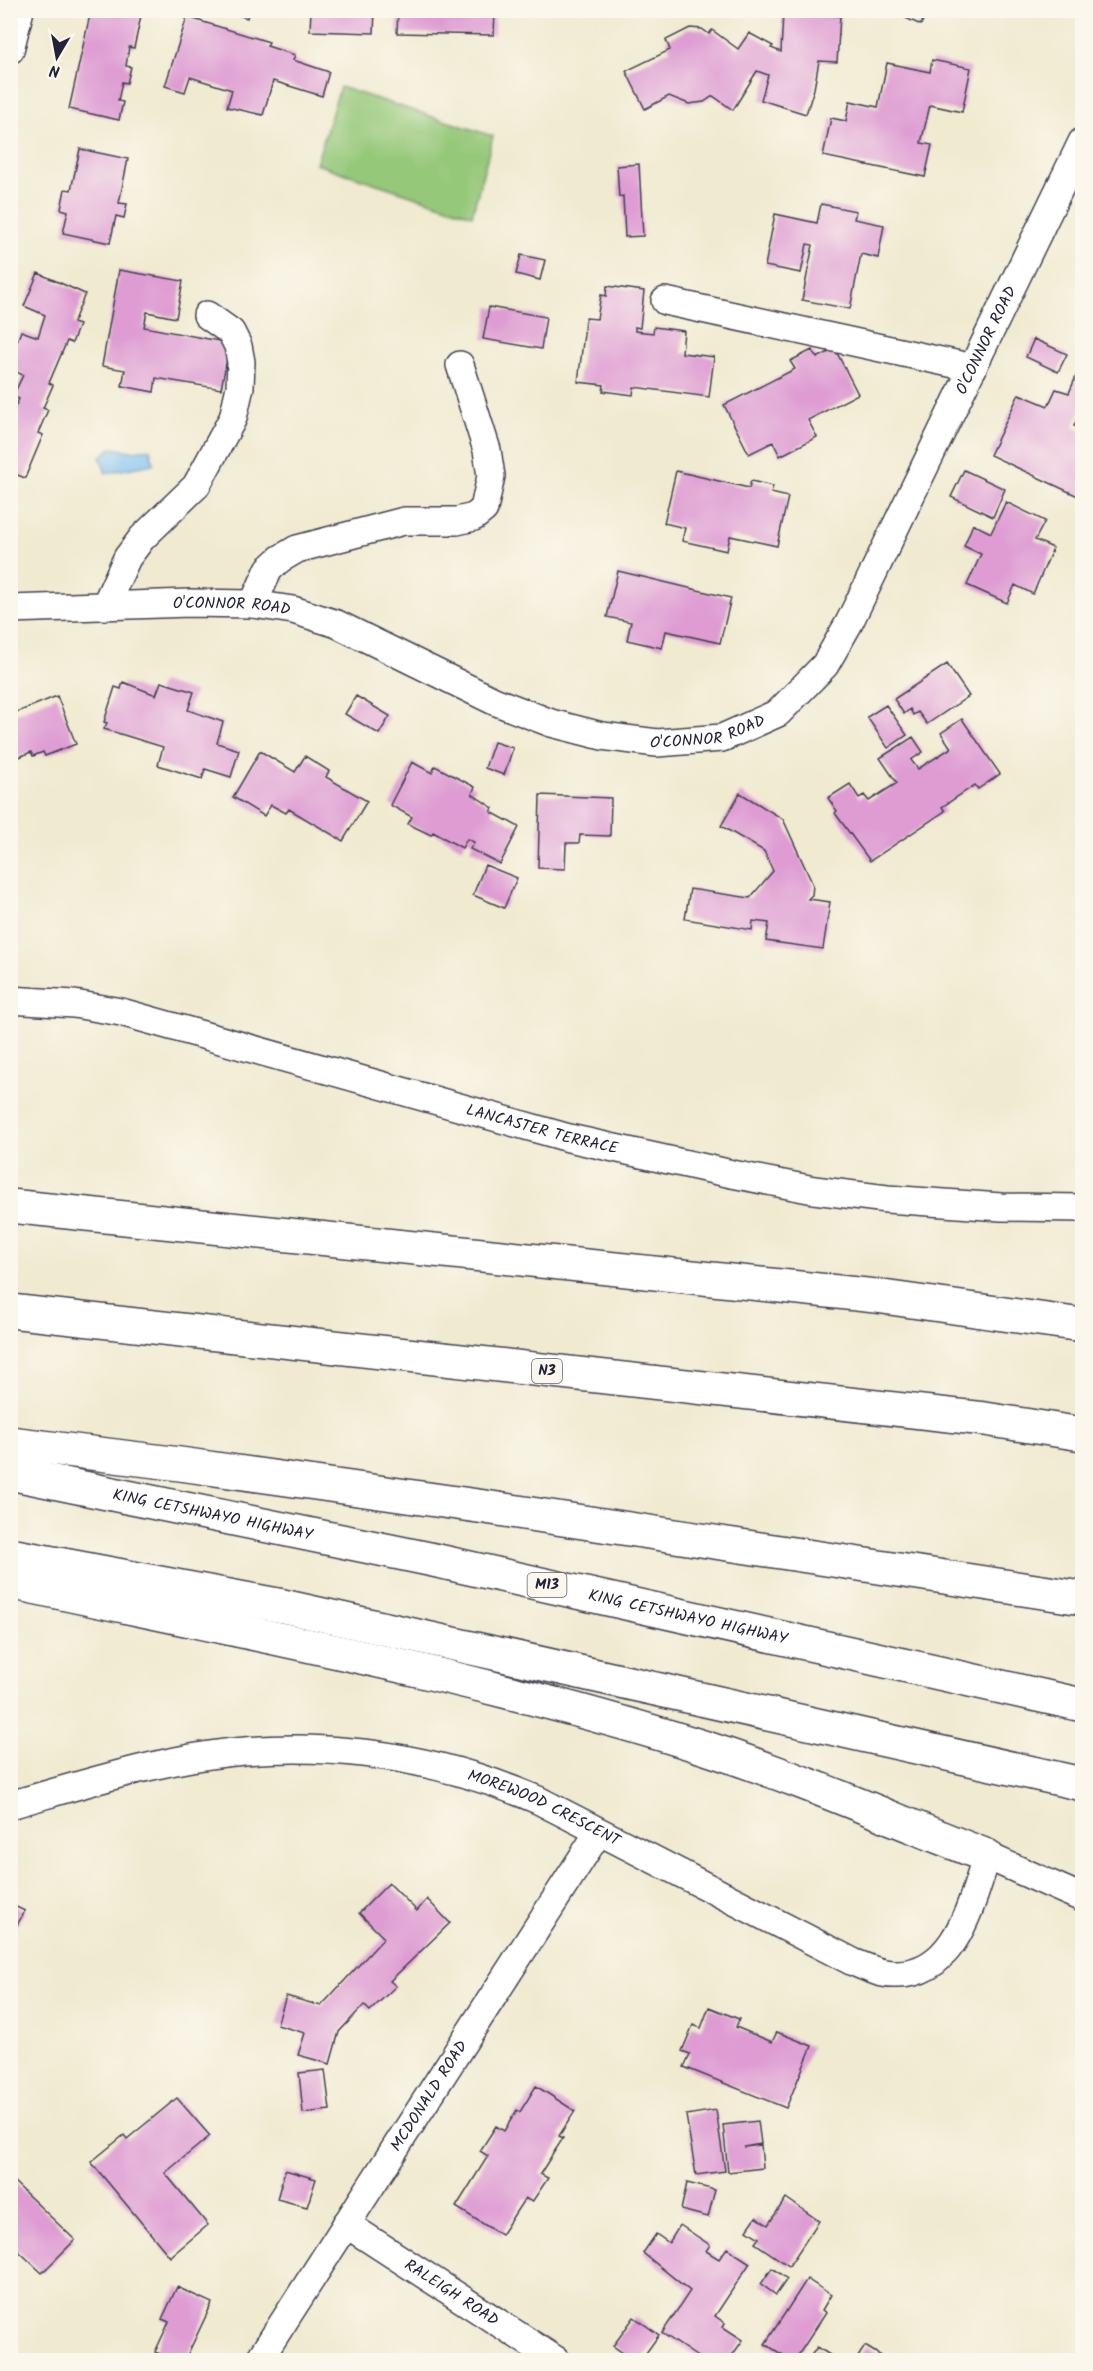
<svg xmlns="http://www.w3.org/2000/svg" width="1093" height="2371" viewBox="0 0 1093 2371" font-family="Kalam,sans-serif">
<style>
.green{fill:#95c879;stroke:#5c755a;stroke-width:1.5}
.water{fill:#7abff1;stroke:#4e7096;stroke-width:1.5}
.building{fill:#de9cd3}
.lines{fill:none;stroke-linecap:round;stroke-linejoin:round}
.street-casing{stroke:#414051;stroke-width:30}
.highway-casing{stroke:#414051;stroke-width:36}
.street{stroke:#fff;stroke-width:27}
.highway{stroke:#fff;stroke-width:33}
.labels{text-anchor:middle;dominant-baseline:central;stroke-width:6;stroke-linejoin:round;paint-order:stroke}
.shield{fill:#fbf7ec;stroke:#636270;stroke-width:1.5}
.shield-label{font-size:15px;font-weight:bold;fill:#22223b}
.street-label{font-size:16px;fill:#22223b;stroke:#fbf7ec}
</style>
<rect width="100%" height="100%" fill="#fbf7ec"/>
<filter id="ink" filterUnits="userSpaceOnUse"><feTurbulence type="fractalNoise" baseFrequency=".0167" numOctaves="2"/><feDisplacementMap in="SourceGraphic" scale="12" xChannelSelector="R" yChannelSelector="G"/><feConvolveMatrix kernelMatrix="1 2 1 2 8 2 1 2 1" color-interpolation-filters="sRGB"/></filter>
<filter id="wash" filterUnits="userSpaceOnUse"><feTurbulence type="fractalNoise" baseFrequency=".008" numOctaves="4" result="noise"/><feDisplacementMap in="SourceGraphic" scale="24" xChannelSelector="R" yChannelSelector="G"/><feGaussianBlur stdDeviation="1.35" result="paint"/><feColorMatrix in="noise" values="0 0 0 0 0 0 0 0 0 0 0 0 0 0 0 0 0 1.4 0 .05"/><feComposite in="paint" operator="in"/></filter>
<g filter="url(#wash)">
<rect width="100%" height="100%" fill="#f0ead0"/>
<!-- green -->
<path class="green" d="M 340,87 L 493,136 L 472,215 L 316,164 Z"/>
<!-- water -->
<path class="water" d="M 112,448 L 132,451 L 150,449 L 154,464 L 106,473 L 100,457 Z"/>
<g id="blocks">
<!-- building -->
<path class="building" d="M 91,10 L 116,10 L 141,16 L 134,48 L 129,47 L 126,66 L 131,67 L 127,83 L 122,82 L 118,101 L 123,102 L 119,120 L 69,109 Z
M 224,10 L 249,10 L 247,18 Z
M 311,10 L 375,10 L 374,33 L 310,31 Z
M 398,10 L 495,10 L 494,35 L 397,33 Z
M 888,10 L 927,10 L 921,25 Z
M 783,13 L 840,16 L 837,62 L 819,61 L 814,89 L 806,114 L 761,100 L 768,75 L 757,71 L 733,110 L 713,96 L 704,102 L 689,104 L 669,96 L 645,109 L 626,71 L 670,50 L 666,40 L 690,28 L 702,29 L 709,34 L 712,30 L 738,49 L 749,33 L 773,46 L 771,48 L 781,52 Z
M 187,17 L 269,42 L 267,46 L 295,55 L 293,60 L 329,72 L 322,96 L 273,81 L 263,115 L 227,107 L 232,90 L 190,77 L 185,92 L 165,86 Z
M 932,60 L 971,68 L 962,112 L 930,105 L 921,143 L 932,145 L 925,177 L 823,156 L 831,118 L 846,121 L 850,101 L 878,107 L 887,63 L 930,72 Z
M 80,149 L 128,159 L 119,203 L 127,204 L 124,218 L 116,216 L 110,243 L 63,233 L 68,211 L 61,209 L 65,189 L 71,190 Z
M 639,164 L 643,236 L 625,237 L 623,196 L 619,197 L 617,166 Z
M 821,204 L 856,211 L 854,219 L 884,225 L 878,258 L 861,254 L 850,309 L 802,300 L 813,245 L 807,244 L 801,273 L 765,266 L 775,214 L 817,223 Z
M 521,255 L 545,260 L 540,280 L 516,274 Z
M 119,270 L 183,281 L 176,318 L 147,312 L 144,327 L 230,343 L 221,389 L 156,378 L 154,392 L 122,386 L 125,370 L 102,366 Z
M 38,273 L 85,294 L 73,323 L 79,325 L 72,343 L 67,341 L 49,383 L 53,385 L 43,408 L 48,410 L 38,433 L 43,435 L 25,478 L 10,472 L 10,430 L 14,422 L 10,421 L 10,417 L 19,399 L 13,396 L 23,375 L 10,369 L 10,335 L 15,337 L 12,342 L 16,344 L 21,331 L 38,337 L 45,315 L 24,306 Z
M 607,286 L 644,291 L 640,328 L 635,327 L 635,331 L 653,333 L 654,327 L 684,331 L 682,353 L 714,357 L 709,397 L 634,387 L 633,395 L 603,391 L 604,385 L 578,382 L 586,318 L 597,319 L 601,295 L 606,296 Z
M 489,307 L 546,317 L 541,349 L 483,339 Z
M 1034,339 L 1067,354 L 1058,372 L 1026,357 Z
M 835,349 L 858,394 L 808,420 L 817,437 L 780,456 L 773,442 L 749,454 L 724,405 L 795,369 L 790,361 L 812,350 L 817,358 Z
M 1080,367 L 1082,368 L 1082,407 L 1074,426 L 1082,430 L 1082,492 L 1080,497 L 990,455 L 1019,394 L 1048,406 L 1056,389 L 1069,393 Z
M 964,470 L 1005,489 L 993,517 L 951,497 Z
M 676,471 L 749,488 L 751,481 L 773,486 L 771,493 L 788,497 L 777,546 L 730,536 L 727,551 L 682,541 L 685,528 L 664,523 Z
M 1006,502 L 1045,521 L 1035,540 L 1053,548 L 1033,594 L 1015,585 L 1007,603 L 967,585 L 981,554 L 964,546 L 973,524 L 991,533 Z
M 618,571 L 731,598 L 720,643 L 666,631 L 662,648 L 627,640 L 631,622 L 607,617 Z
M 947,664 L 969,696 L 927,724 L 918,712 L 913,715 L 910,709 L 904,714 L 894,699 Z
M 123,682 L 156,695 L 161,682 L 194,692 L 188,710 L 223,722 L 217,743 L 239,750 L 231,777 L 205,769 L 202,779 L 158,765 L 163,747 L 104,729 L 107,723 L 104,722 L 115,687 L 121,689 Z
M 57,696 L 76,744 L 45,756 L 43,752 L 33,756 L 31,752 L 10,761 L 10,715 Z
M 356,696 L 390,716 L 379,734 L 345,714 Z
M 886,705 L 907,735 L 888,748 L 867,717 Z
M 962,719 L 1000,774 L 978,789 L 975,785 L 942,807 L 945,811 L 870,861 L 835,813 L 837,811 L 828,798 L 850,784 L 859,798 L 864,795 L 869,801 L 897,783 L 880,758 L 913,737 L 923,752 L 911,760 L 918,769 L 951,748 L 941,733 Z
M 494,742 L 513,748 L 504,775 L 485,768 Z
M 260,751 L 295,772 L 305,756 L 329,771 L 326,777 L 367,801 L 343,841 L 289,809 L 286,813 L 271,805 L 264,816 L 233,797 Z
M 412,762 L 432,773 L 435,766 L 475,787 L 472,794 L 493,808 L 491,812 L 519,827 L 500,864 L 470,849 L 474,842 L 467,839 L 462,848 L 433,832 L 431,835 L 408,824 L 412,817 L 390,805 Z
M 740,793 L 783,819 L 813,885 L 812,895 L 808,899 L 830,902 L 823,949 L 766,941 L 769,923 L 753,921 L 752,930 L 685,919 L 690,889 L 750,898 L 773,871 L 764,851 L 721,826 Z
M 540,795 L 611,798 L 610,836 L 580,835 L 579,843 L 566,843 L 565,869 L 538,868 Z
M 485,865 L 517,878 L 504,908 L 473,895 Z
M 389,1883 L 417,1911 L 427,1899 L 450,1923 L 390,1981 L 396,1986 L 370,2011 L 364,2005 L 339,2032 L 330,2064 L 298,2055 L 305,2033 L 277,2025 L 286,1996 L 321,2006 L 384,1938 L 359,1913 Z
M 10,1904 L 25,1911 L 10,1937 Z
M 709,2007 L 739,2019 L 736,2027 L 772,2042 L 777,2032 L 812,2046 L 786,2108 L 684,2067 L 690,2054 L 682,2051 L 693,2025 L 701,2028 Z
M 325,2070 L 330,2110 L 303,2113 L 299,2073 Z
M 536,2086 L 575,2111 L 559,2136 L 563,2138 L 540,2174 L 548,2178 L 532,2202 L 525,2198 L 501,2235 L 456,2207 L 488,2156 L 480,2151 L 496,2126 L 504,2131 L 517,2110 L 520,2112 Z
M 177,2098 L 210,2136 L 165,2173 L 208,2225 L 170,2257 L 91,2162 L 124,2135 L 127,2139 Z
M 716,2110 L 725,2171 L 696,2175 L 686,2115 Z
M 758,2121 L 761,2144 L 744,2147 L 761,2145 L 763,2168 L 728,2172 L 723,2125 Z
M 285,2170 L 316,2179 L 307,2207 L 277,2199 Z
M 10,2178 L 75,2240 L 42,2273 L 10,2243 Z
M 687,2183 L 715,2190 L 708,2217 L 681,2210 Z
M 786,2198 L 819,2221 L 789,2266 L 755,2243 L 759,2238 L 747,2230 L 756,2217 L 768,2225 Z
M 680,2225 L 710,2245 L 706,2251 L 719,2259 L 727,2248 L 750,2263 L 715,2316 L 725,2323 L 723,2327 L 743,2340 L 729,2360 L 697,2360 L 699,2358 L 662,2333 L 690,2291 L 643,2253 L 656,2234 L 669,2243 Z
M 772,2268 L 787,2279 L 776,2295 L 761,2284 Z
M 807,2279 L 831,2295 L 822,2310 L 826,2313 L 795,2360 L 791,2360 L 765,2344 Z
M 177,2287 L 212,2303 L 185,2360 L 174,2360 L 155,2352 L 169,2322 L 162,2319 Z
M 634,2317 L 659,2335 L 641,2360 L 633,2360 L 613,2346 Z
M 865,2346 L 888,2360 L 856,2360 Z
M 817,2347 L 838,2360 L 808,2360 Z"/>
</g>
</g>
<g filter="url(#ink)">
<use href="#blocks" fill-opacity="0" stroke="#414051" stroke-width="1.5"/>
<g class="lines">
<!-- street casing -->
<g class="street-casing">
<g id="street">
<path d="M 10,50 L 20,10"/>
<path d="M 665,301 L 973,368"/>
<path d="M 253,604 L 269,569 L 280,559 L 297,549 L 404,521 L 457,521 L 474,517 L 484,509 L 491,476 L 487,450 L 460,365"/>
<path d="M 105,606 L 127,558 L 142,538 L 196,486 L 233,418 L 240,387 L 241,362 L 238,346 L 231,332 L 207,315"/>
<path id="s1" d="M 10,609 L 190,603 L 253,604 L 293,610 L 337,624 L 494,701 L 551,723 L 602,736 L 657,743 L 722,738 L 778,713 L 825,665 L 849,623 L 1082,142"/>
<path id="s2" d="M 10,1000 L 74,1004 L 121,1012 L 569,1138 L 732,1174 L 814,1190 L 887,1199 L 1001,1207 L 1082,1208"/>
<path id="s3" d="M 10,1805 C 70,1788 130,1769 191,1758 C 309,1737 428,1753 538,1800 L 853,1962 C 866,1967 879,1974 893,1974 C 956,1977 971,1903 987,1856 L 1082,1898"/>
<path id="s4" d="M 346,2224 L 556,2360"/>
<path id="s5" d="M 259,2360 L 598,1833"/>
</g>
</g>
<!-- highway casing -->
<g class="highway-casing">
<g id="highway">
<path d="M 10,1206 L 876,1296 L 1082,1325"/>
<path d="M 10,1311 L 985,1419 L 1082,1434"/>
<path d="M 10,1443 L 180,1464 L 485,1507 L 1082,1598"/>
<path id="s6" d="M 10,1473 L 429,1559 L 1082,1705"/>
<path d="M 10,1555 L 283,1606 L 1082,1784"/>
<path d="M 10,1582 C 243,1632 479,1676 706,1748 C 801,1779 894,1820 987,1856"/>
</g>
</g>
<!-- street -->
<use href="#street" class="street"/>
<!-- highway -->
<use href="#highway" class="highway"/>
</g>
</g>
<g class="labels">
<!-- shield labels -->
<g class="shield">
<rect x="532" y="1359" width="30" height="24" rx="4.5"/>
<rect x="527.5" y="1573" width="39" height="24" rx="4.5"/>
</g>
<g class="shield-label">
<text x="547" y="1371">N3</text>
<text x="547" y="1585">M13</text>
</g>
<!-- street labels -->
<g class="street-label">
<text stroke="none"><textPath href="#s1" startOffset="1230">O'CONNOR ROAD</textPath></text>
<text stroke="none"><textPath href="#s1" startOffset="222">O'CONNOR ROAD</textPath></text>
<text stroke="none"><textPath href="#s1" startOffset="726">O'CONNOR ROAD</textPath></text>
<text stroke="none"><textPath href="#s2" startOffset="549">LANCASTER TERRACE</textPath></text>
<text stroke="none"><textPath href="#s6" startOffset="207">KING CETSHWAYO HIGHWAY</textPath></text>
<text stroke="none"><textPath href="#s6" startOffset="693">KING CETSHWAYO HIGHWAY</textPath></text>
<text stroke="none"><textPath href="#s3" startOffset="550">MOREWOOD CRESCENT</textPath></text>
<text stroke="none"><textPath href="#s5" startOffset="314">MCDONALD ROAD</textPath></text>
<text stroke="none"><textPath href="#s4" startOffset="126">RALEIGH ROAD</textPath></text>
</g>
</g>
<!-- margin -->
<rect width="1093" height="2371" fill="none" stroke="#fbf7ec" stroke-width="36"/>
<!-- north arrow -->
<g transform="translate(57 57) rotate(190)" stroke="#fbf7ec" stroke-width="4.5" paint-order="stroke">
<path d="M0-4.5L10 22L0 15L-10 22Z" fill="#22223b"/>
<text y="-9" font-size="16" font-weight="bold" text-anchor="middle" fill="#22223b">N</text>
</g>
</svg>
